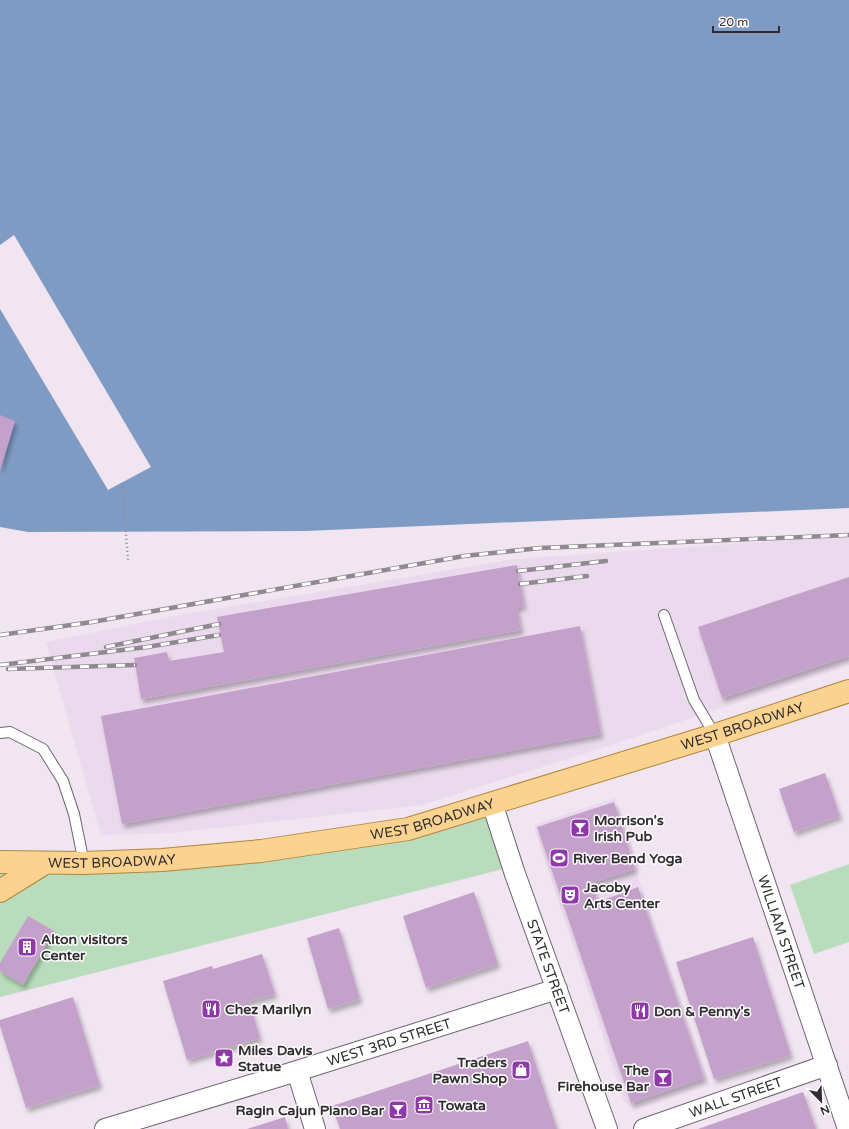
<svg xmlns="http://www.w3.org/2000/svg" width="849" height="1129" viewBox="0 0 849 1129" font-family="'Varela Round',sans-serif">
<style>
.built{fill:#ebdaed}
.green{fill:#b9ddbc}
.water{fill:#7f9bc4}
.pier{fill:#f0e5f1}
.building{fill:#c4a1ca;filter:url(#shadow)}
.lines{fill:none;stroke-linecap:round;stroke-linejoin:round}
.service-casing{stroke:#6f6671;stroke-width:12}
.minor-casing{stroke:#6f6671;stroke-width:22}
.primary-casing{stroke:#b0863e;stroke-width:24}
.path{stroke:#948c95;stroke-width:2.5;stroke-dasharray:1 3;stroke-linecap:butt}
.service{stroke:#fff;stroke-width:10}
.minor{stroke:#fff;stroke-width:20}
.primary{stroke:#f9d38f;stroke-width:22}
.rail-casing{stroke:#918991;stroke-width:4.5}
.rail{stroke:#fff;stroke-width:3;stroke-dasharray:9;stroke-linecap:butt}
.labels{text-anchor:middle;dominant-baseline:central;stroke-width:3;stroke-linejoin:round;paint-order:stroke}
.street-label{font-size:14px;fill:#312c31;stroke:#fff}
.poi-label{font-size:14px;font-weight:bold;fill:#312c31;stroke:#fff;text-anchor:start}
</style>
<defs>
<filter id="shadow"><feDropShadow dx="2.5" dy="4.5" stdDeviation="2" flood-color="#0004"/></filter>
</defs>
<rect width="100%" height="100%" fill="#f0e5f1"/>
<!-- built -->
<path class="built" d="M 849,536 L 849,665 L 608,746 L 422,805 L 172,833 L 101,835 L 46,642 L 169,617 L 514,559 Z
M 615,798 L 640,868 L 637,874 L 710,1085 L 635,1110 L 624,1102 L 534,827 L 536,824 Z"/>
<!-- green -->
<path class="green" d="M 488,814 L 507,868 L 0,997 L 0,870 Z
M 849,864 L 849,942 L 814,954 L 790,885 Z"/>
<!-- water -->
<path class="water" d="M 0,0 L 849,0 L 849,508 L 306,531 L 28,532 L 0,527 Z"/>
<!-- pier -->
<path class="pier" d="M 14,235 L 151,467 L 108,490 L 0,309 L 0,245 Z"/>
<!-- building -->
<path class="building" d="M 0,415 L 15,421 L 0,471 Z
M 517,565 L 524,606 L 517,607 L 521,630 L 141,699 L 134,658 L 167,652 L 169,661 L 224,652 L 217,617 Z
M 849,577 L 849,656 L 722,698 L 698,627 Z
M 580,626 L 601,734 L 122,824 L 101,716 Z
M 825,773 L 840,816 L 794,832 L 779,789 Z
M 614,802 L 635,869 L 591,883 L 598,902 L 638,887 L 704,1078 L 631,1103 L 537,827 Z
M 474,892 L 498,964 L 426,988 L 403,916 Z
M 28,916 L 54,931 L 23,985 L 0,971 L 0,963 Z
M 339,928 L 360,999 L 328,1009 L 307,938 Z
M 753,937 L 791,1055 L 714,1079 L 676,962 Z
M 262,954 L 275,994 L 249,1001 L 260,1038 L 187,1060 L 163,981 L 212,966 L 213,969 Z
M 73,997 L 100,1085 L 26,1108 L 0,1026 L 0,1020 Z
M 528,1041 L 557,1129 L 340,1129 L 332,1106 Z
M 803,1092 L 816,1129 L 698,1129 Z
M 285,1117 L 288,1129 L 247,1129 Z"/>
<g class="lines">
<!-- service casing -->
<g class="service-casing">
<path id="service" d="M 664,615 L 694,700 L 715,735
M 0,733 L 10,732 L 43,749 L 63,781 L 74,814 L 84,863"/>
</g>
<!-- minor casing -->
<g class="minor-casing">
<g id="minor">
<path id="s1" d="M 715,735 L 848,1129"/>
<path id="s2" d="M 492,803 L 515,874 L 607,1129"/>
<path d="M 297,1071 L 315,1129"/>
<path id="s3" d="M 105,1129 L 297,1071 L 557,989"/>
<path id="s4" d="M 644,1129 L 827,1065"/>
</g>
</g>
<!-- primary casing -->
<g class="primary-casing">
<g id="primary">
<path id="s5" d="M 0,862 L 84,863 L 162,860 L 261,851 L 408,829 L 715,735 L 849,691"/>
<path d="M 0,891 L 45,863"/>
</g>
</g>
<!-- path -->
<path class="path" d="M 122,483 L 128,560"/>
<!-- service -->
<use href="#service" class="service"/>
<!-- minor -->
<use href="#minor" class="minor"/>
<!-- primary -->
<use href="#primary" class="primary"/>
<!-- rail casing -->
<g class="rail-casing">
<path id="rail" d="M 518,571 L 606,561
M 520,584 L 587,576
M 0,635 L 92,622 L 464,556 L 540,548 L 849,535
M 106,647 L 219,624
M 0,665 L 147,647 L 219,635
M 8,669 L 135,665"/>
</g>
<!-- rail -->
<use href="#rail" class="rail"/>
</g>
<!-- icons -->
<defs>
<g id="bar-square" transform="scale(1)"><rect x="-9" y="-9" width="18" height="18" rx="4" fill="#8e39a7" stroke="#fff"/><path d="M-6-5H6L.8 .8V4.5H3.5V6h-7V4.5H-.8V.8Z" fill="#fff"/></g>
<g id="stadium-square" transform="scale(1)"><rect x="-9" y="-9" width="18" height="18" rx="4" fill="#8e39a7" stroke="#fff"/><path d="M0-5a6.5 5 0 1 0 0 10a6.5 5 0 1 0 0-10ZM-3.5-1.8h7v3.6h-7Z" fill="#fff"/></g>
<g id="theatre-square" transform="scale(1)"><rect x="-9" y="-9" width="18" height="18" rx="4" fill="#8e39a7" stroke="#fff"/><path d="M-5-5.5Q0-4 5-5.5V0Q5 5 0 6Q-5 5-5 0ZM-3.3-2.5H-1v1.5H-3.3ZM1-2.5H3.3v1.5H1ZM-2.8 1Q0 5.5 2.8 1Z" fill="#fff"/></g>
<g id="building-square" transform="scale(1)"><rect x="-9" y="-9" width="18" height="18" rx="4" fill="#8e39a7" stroke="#fff"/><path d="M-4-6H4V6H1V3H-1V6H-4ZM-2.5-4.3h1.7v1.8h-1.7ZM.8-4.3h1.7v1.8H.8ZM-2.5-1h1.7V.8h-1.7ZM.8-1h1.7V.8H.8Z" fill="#fff"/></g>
<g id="restaurant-square" transform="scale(1)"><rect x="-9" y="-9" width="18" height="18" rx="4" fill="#8e39a7" stroke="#fff"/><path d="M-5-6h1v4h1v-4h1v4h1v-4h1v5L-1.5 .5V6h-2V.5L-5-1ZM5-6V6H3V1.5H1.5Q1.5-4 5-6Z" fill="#fff"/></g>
<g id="sight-square" transform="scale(1)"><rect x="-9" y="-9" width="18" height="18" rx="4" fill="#8e39a7" stroke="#fff"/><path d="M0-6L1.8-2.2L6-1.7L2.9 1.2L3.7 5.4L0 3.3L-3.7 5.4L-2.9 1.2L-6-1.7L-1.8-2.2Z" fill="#fff"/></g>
<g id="shop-square" transform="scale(1)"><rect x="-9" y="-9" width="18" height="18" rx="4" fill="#8e39a7" stroke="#fff"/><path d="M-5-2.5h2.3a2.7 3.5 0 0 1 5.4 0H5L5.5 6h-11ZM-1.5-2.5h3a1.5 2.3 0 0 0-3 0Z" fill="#fff"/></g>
<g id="museum-square" transform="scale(1)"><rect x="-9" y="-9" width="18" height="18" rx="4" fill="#8e39a7" stroke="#fff"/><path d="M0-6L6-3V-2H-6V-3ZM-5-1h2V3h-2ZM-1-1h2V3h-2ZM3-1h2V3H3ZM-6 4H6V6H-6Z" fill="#fff"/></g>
</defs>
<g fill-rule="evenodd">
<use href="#bar-square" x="580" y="828"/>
<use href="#stadium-square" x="559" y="858"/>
<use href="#theatre-square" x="570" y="895"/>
<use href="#building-square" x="27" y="947"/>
<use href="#restaurant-square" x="211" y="1009"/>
<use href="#restaurant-square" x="640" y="1011"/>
<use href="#sight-square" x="224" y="1058"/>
<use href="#shop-square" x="521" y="1070"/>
<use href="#bar-square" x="663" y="1078"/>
<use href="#museum-square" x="424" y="1105"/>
<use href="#bar-square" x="398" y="1110"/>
</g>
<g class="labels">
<!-- street labels -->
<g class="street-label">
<text stroke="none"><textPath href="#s5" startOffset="760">WEST BROADWAY</textPath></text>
<text stroke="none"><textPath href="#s5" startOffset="436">WEST BROADWAY</textPath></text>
<text stroke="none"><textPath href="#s5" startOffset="112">WEST BROADWAY</textPath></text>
<text stroke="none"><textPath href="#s1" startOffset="208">WILLIAM STREET</textPath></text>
<text stroke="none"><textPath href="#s2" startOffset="173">STATE STREET</textPath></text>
<text stroke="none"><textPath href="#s3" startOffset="297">WEST 3RD STREET</textPath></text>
<text stroke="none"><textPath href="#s4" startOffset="97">WALL STREET</textPath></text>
</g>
<!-- poi labels -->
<g class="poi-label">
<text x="594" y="820">Morrison's<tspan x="594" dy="16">Irish Pub</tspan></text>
<text x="573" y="858">River Bend Yoga</text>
<text x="584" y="887">Jacoby<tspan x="584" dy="16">Arts Center</tspan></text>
<text x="41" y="939">Alton visitors<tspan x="41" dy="16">Center</tspan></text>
<text x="225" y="1009">Chez Marilyn</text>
<text x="654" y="1011">Don &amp; Penny's</text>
<text x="238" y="1050">Miles Davis<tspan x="238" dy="16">Statue</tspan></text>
<text x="507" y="1062" text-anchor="end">Traders<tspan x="507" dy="16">Pawn Shop</tspan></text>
<text x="649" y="1070" text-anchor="end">The<tspan x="649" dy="16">Firehouse Bar</tspan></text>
<text x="438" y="1105">Towata</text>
<text x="384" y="1110" text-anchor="end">Ragin Cajun Piano Bar</text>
</g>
</g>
<!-- north arrow -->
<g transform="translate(821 1101) rotate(157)" stroke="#ffffff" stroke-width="3" paint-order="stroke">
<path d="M0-3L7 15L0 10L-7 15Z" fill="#312c31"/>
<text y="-6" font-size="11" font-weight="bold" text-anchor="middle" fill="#312c31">N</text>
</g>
<!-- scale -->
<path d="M713 26v6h66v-6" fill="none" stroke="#312c31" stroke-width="2"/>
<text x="719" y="26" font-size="12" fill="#312c31" stroke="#ffffff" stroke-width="3" paint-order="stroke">20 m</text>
</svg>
